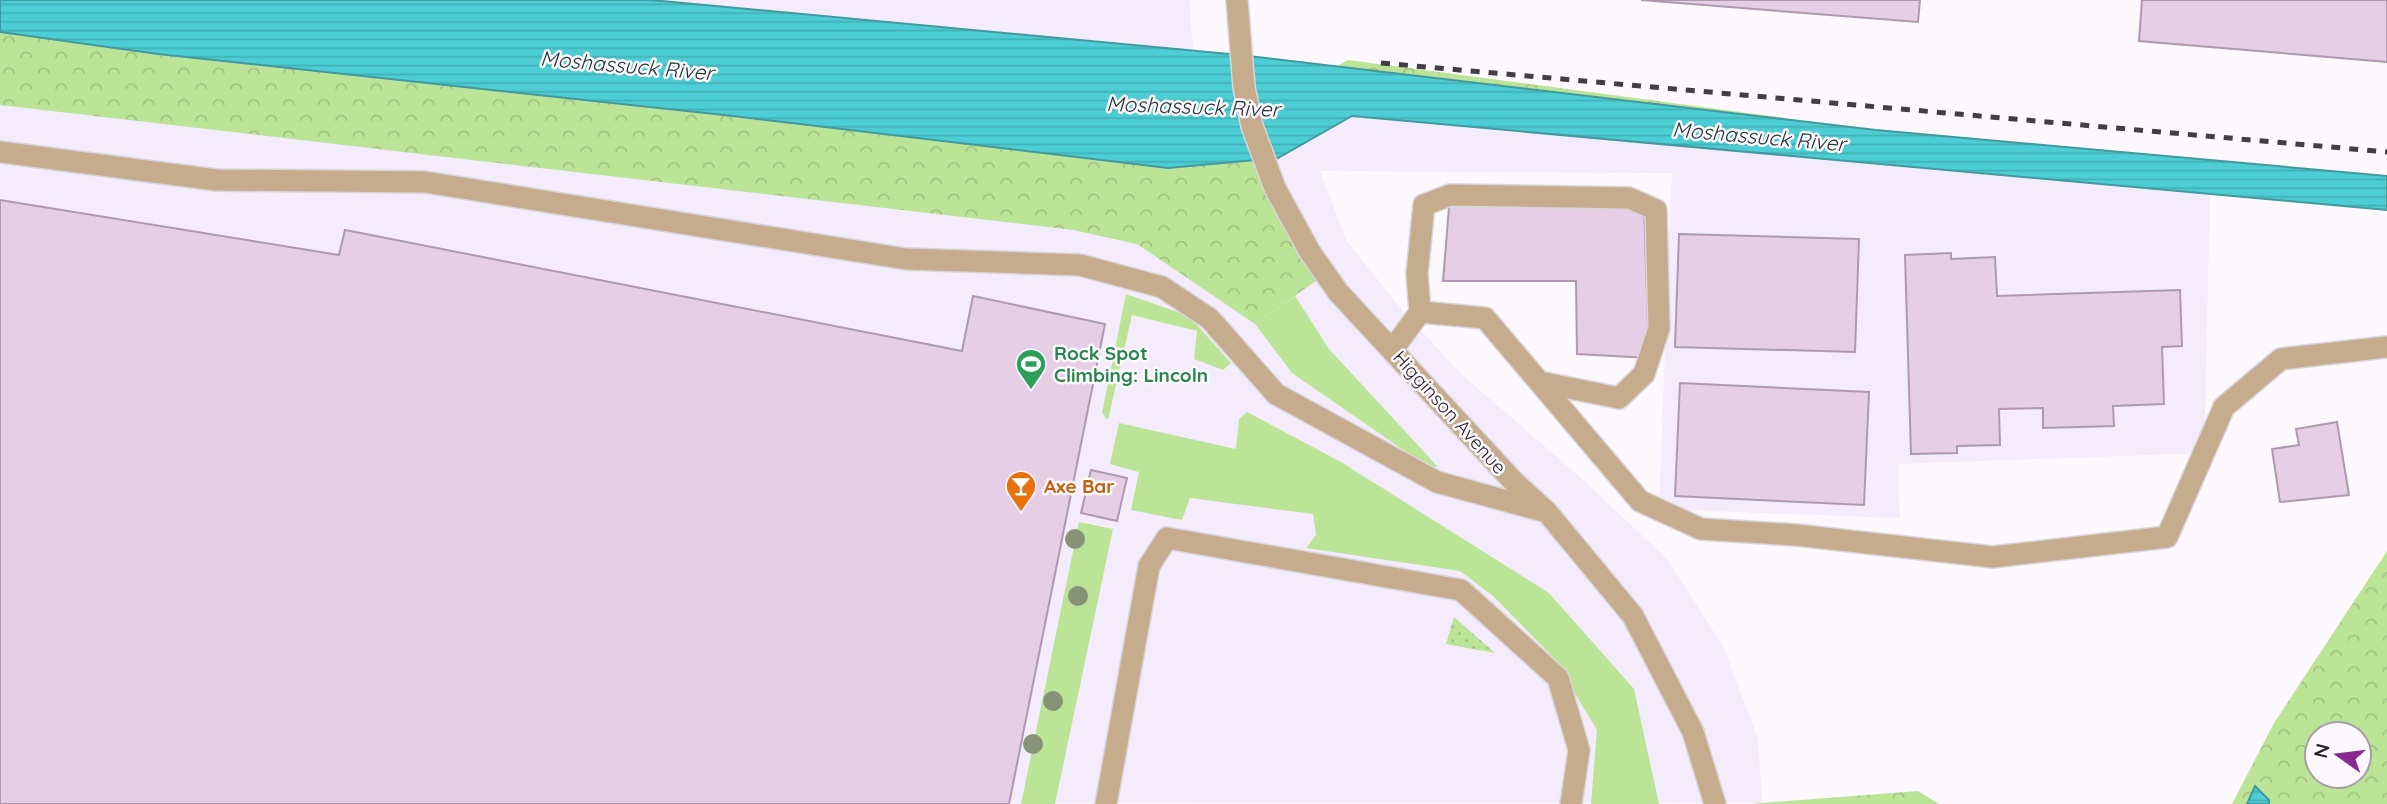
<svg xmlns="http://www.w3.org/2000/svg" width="2387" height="804" viewBox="0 0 2387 804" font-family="Quicksand,sans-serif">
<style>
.industrial{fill:#f4ebfc}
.grass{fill:#bce497}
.forest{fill:url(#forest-crowns);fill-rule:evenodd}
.garden{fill:url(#garden-dots)}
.water{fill:url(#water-rules);stroke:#419aa0;stroke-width:2}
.building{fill:#e5cee6;stroke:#af99b0;stroke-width:2}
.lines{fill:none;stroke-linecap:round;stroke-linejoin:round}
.minor-casing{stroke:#dad5db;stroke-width:24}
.minor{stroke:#c4ac8d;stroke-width:21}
.rail{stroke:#443d44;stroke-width:5;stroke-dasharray:9 9;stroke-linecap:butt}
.tree{fill:#879376}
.labels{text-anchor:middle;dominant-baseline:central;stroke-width:5;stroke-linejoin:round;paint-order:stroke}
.leisure-label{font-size:19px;font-weight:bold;fill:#27864d;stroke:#fcf8fd;text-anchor:start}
.street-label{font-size:19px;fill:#271f27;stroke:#fcf8fd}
.food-label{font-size:19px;font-weight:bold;fill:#c56008;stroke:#fcf8fd;text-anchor:start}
.water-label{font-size:21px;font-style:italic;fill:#213738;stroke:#fcf8fd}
</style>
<defs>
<pattern id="forest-crowns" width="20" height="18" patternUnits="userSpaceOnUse" patternTransform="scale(1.75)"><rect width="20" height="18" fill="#bce497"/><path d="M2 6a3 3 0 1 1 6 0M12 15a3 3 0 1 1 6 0" fill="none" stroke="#a2c382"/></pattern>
<pattern id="garden-dots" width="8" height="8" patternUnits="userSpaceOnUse" patternTransform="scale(1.75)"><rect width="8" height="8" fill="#bce497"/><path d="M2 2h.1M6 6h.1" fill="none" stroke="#a2c382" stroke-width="1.8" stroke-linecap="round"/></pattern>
<pattern id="water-rules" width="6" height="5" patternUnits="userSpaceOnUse" patternTransform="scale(1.75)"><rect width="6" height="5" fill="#4cced4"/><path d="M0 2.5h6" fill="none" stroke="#42b0b6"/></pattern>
</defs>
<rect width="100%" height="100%" fill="#fcf8fd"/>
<!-- industrial -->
<path class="industrial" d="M 0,0 L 1189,0 L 1195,72 L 1272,164 L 1278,158 L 1352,116 L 2210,194 L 2204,453 L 1898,464 L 1900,518 L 1659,509 L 1672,173 L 1320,171 L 1346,240 L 1398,305 L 1460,373 L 1581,478 L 1667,559 L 1723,646 L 1758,739 L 1762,803 L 0,804 Z"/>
<!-- grass -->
<path class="grass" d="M 1126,294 L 1189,316 L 1231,363 L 1223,370 L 1194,359 L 1197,331 L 1132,315 L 1108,420 L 1102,413 Z
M 1295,296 L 1329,349 L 1438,467 L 1425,465 L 1292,373 L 1255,324 Z
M 1247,412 L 1341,462 L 1549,593 L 1634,689 L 1659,804 L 1591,804 L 1597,730 L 1552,656 L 1493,596 L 1460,571 L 1306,548 L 1316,535 L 1313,514 L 1190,498 L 1182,520 L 1131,510 L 1139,472 L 1110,464 L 1119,423 L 1236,449 L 1239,419 Z
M 1079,522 L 1113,529 L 1055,804 L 1021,804 Z"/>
<!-- forest -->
<path class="forest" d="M 0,32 L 72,42 L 1255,114 L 1348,60 L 1876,130 L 2387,176 L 2387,210 L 1352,116 L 1278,158 L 1270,168 L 1327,273 L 1255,324 L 1137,244 L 1073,230 L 0,105 Z
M 2387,551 L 2387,804 L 2232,804 L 2274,723 ZM 2317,734 L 2359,734 L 2359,776 L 2317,776 Z
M 1918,791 L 1939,804 L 1752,804 L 1762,803 Z"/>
<!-- garden -->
<path class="garden" d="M 1454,617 L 1495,653 L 1446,644 Z"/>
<!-- water -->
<path class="water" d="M 0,0 L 651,0 L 1240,55 L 1876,130 L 2387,176 L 2387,210 L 1352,116 L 1278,158 L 1168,168 L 724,115 L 158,54 L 0,32 Z
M 2255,786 L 2269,800 L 2269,804 L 2247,804 Z"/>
<!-- building -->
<path class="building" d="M 1641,0 L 1920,0 L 1918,22 Z
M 2142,0 L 2387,0 L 2387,62 L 2139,41 Z
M 1450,195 L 1644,204 L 1649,358 L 1577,354 L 1576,281 L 1443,281 Z
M 0,200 L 339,255 L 345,230 L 962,351 L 973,296 L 1105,324 L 1009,804 L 0,804 Z
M 1679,234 L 1859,239 L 1855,352 L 1675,347 Z
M 1951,253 L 1951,259 L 1995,257 L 1997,296 L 2180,290 L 2182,346 L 2162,347 L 2164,404 L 2113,406 L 2114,426 L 2043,428 L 2043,408 L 1999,409 L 2000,445 L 1957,446 L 1957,453 L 1911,454 L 1905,255 Z
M 1680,383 L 1869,392 L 1864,505 L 1675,496 Z
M 2337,422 L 2349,495 L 2280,502 L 2272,449 L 2299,445 L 2296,429 Z
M 1091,470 L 1127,478 L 1117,521 L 1081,513 Z"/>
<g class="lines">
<!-- minor casing -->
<g class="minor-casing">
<path id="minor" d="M 1237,0 L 1244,87 L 1252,126 L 1275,188 L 1310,252 L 1338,292 L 1514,482 L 1547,512 L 1633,616 L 1693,732 L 1715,804
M 0,152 L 216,180 L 425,182 L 906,259 L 1080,265 L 1162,287 L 1210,319 L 1276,394 L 1437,482 L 1547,512
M 1420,312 L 1417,274 L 1424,205 L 1450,195 L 1629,198 L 1656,210 L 1659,328 L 1644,374 L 1619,398 L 1540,382
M 1393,349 L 1420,312 L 1485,318 L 1640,501 L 1701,529 L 1796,535 L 1993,557 L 2167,537 L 2224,407 L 2281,359 L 2387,347
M 1106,804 L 1149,566 L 1167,538 L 1461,590 L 1558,678 L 1579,750 L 1571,804"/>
</g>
<!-- minor -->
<use href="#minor" class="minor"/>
<!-- rail -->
<path class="rail" d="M 1381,63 L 2387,152"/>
</g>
<!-- trees -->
<g class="tree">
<circle cx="1075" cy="539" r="10"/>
<circle cx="1078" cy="596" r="10"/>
<circle cx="1053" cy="701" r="10"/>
<circle cx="1033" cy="744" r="10"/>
</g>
<!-- icons -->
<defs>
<g id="stadium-pin" transform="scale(1.575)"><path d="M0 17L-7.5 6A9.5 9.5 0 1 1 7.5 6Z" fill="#2e9e5b" stroke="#fcf8fd"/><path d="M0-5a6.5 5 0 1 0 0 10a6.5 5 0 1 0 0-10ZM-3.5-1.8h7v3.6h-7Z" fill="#fff"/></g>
<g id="bar-pin" transform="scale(1.575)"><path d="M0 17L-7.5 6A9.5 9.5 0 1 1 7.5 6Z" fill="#e8710a" stroke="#fcf8fd"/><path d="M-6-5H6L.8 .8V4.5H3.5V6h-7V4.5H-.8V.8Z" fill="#fff"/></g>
</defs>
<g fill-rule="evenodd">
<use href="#stadium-pin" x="1031" y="364"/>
<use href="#bar-pin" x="1021" y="486"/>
</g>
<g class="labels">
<!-- leisure labels -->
<g class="leisure-label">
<text x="1054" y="353">Rock Spot<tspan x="1054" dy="22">Climbing: Lincoln</tspan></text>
</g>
<!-- street labels -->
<g class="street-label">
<text transform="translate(1450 412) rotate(48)">Higginson Avenue</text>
</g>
<!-- food labels -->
<g class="food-label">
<text x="1044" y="486">Axe Bar</text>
</g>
<!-- water labels -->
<g class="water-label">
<text transform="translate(627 65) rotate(5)">Moshassuck River</text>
<text transform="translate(1193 106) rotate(2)">Moshassuck River</text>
<text transform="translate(1759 136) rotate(5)">Moshassuck River</text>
</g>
</g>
<!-- north arrow -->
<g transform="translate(2338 755) rotate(284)"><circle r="33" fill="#fcf8fd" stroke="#a7a1a7" stroke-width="2"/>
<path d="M0-5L12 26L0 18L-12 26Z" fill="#882992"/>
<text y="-10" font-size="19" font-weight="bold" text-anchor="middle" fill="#271f27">N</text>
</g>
</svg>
